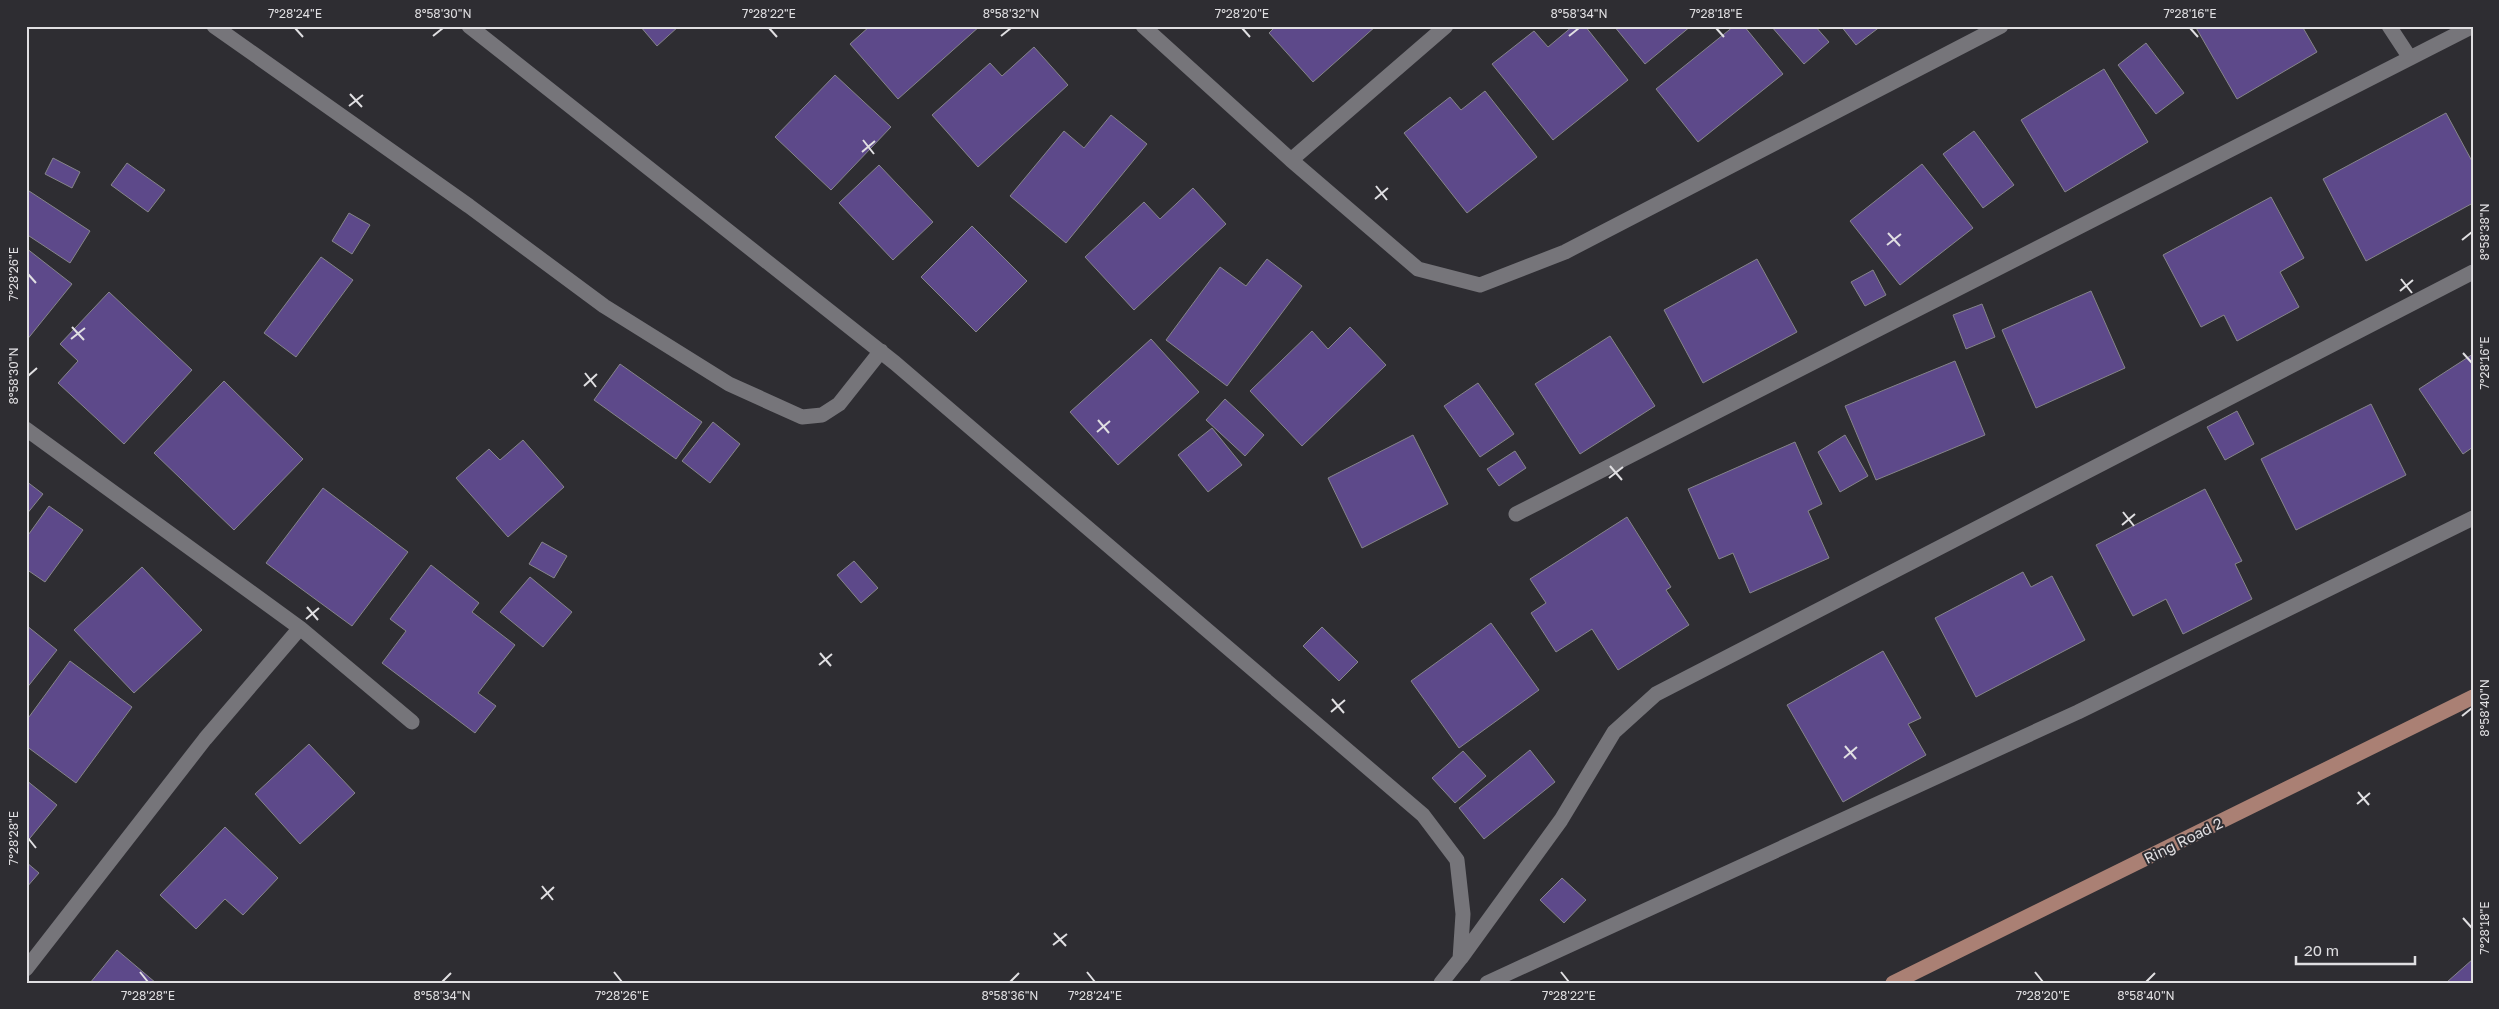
<svg xmlns="http://www.w3.org/2000/svg" width="2499" height="1009" viewBox="0 0 2499 1009" font-family="'Golos Text',sans-serif">
<style>
.building{fill:#5d498a;stroke:#86858a}
.lines{fill:none;stroke-linecap:round;stroke-linejoin:round}
.minor{stroke:#76757a;stroke-width:15}
.major{stroke:#aa8074;stroke-width:15}
.ticks{fill:none;stroke:#e0dfe2;stroke-width:2}
.labels{text-anchor:middle;dominant-baseline:central;stroke-width:4;stroke-linejoin:round;paint-order:stroke}
.street-label{font-size:15px;fill:#e0dfe2;stroke:#2e2d32}
.neatline{fill:none;stroke:#e0dfe2;stroke-width:2}
.ticks-label{font-size:12px;text-anchor:middle;fill:#e0dfe2}
</style>
<rect width="100%" height="100%" fill="#2e2d32"/>
<!-- building -->
<path class="building" d="M 640,26 L 679,26 L 657,46 Z
M 870,26 L 980,26 L 898,99 L 850,44 Z
M 1276,26 L 1376,26 L 1313,82 L 1269,33 Z
M 1573,26 L 1585,26 L 1628,80 L 1553,140 L 1492,64 L 1534,31 L 1548,47 Z
M 1614,26 L 1691,26 L 1645,64 Z
M 1734,26 L 1744,26 L 1783,74 L 1698,142 L 1656,89 Z
M 1771,26 L 1815,26 L 1829,42 L 1804,64 Z
M 1841,26 L 1881,26 L 1856,45 Z
M 2195,26 L 2302,26 L 2317,52 L 2237,99 Z
M 2146,43 L 2184,93 L 2156,114 L 2118,65 Z
M 1034,47 L 1068,85 L 978,167 L 932,115 L 990,63 L 1002,76 Z
M 2104,69 L 2148,142 L 2065,192 L 2021,120 Z
M 835,75 L 891,127 L 831,190 L 775,137 Z
M 1485,91 L 1537,157 L 1467,213 L 1404,133 L 1450,97 L 1461,110 Z
M 2446,113 L 2473,163 L 2473,203 L 2366,261 L 2323,179 Z
M 1111,115 L 1147,144 L 1066,243 L 1010,196 L 1064,131 L 1084,148 Z
M 1974,131 L 2014,185 L 1983,208 L 1943,154 Z
M 53,158 L 80,172 L 72,188 L 45,174 Z
M 127,163 L 165,190 L 148,212 L 111,185 Z
M 1922,164 L 1973,228 L 1900,285 L 1850,221 Z
M 879,165 L 933,222 L 893,260 L 839,203 Z
M 1193,188 L 1226,224 L 1134,310 L 1085,257 L 1144,202 L 1160,219 Z
M 26,189 L 90,231 L 70,263 L 26,234 Z
M 2271,197 L 2304,258 L 2280,272 L 2299,307 L 2237,341 L 2224,315 L 2201,327 L 2163,255 Z
M 349,213 L 370,225 L 352,254 L 332,241 Z
M 972,226 L 1027,281 L 976,332 L 921,277 Z
M 26,248 L 72,284 L 26,341 Z
M 321,257 L 353,280 L 296,357 L 264,333 Z
M 1267,259 L 1302,286 L 1227,386 L 1166,340 L 1220,267 L 1246,286 Z
M 1757,259 L 1797,332 L 1703,383 L 1664,310 Z
M 1873,270 L 1886,295 L 1865,306 L 1851,282 Z
M 2091,291 L 2125,368 L 2036,408 L 2002,330 Z
M 109,292 L 192,370 L 124,444 L 58,383 L 78,361 L 60,344 Z
M 1982,304 L 1995,337 L 1966,349 L 1953,315 Z
M 1350,327 L 1386,365 L 1302,446 L 1250,391 L 1312,331 L 1328,349 Z
M 1610,336 L 1655,406 L 1580,454 L 1535,384 Z
M 1151,339 L 1199,392 L 1118,465 L 1070,412 Z
M 2473,354 L 2473,447 L 2463,454 L 2419,389 Z
M 1955,361 L 1985,435 L 1876,480 L 1845,406 Z
M 620,364 L 702,422 L 676,459 L 594,400 Z
M 224,381 L 303,459 L 234,530 L 154,453 Z
M 1478,383 L 1514,434 L 1480,457 L 1444,406 Z
M 1225,399 L 1264,435 L 1245,456 L 1206,420 Z
M 2371,404 L 2406,475 L 2296,530 L 2261,459 Z
M 2237,411 L 2254,444 L 2225,460 L 2207,427 Z
M 713,422 L 740,444 L 710,483 L 682,461 Z
M 1212,428 L 1242,465 L 1208,492 L 1178,455 Z
M 1413,435 L 1448,504 L 1362,548 L 1328,478 Z
M 1845,435 L 1868,476 L 1840,492 L 1818,452 Z
M 523,440 L 564,487 L 508,537 L 456,478 L 489,449 L 500,460 Z
M 1795,442 L 1822,504 L 1808,511 L 1829,558 L 1750,593 L 1733,553 L 1719,559 L 1688,489 Z
M 1515,451 L 1526,468 L 1499,486 L 1487,469 Z
M 26,481 L 43,494 L 26,515 Z
M 323,488 L 408,552 L 352,626 L 266,563 Z
M 2205,489 L 2242,561 L 2235,564 L 2252,599 L 2183,634 L 2166,599 L 2133,616 L 2096,545 Z
M 49,506 L 83,530 L 45,582 L 26,569 L 26,538 Z
M 1627,517 L 1671,587 L 1666,590 L 1689,625 L 1618,670 L 1592,629 L 1556,652 L 1531,613 L 1546,603 L 1530,579 Z
M 542,542 L 567,556 L 554,578 L 529,564 Z
M 854,561 L 878,588 L 861,603 L 837,575 Z
M 431,565 L 479,603 L 472,612 L 515,645 L 478,693 L 496,706 L 475,733 L 382,663 L 406,631 L 390,619 Z
M 142,567 L 202,630 L 134,693 L 74,630 Z
M 2023,572 L 2031,587 L 2052,576 L 2085,640 L 1976,697 L 1935,618 Z
M 530,577 L 572,612 L 543,647 L 500,612 Z
M 1491,623 L 1539,690 L 1459,748 L 1411,681 Z
M 26,625 L 57,650 L 26,689 Z
M 1322,627 L 1358,662 L 1339,681 L 1303,646 Z
M 1883,651 L 1921,718 L 1908,724 L 1926,755 L 1843,802 L 1787,705 Z
M 70,661 L 132,707 L 76,783 L 26,746 L 26,721 Z
M 309,744 L 355,793 L 300,844 L 255,794 Z
M 1530,750 L 1555,782 L 1484,839 L 1459,808 Z
M 1463,751 L 1486,776 L 1455,803 L 1432,778 Z
M 26,780 L 57,805 L 26,843 Z
M 225,827 L 278,878 L 243,915 L 225,899 L 196,929 L 160,895 Z
M 26,862 L 39,873 L 26,888 Z
M 1562,878 L 1586,900 L 1564,923 L 1540,900 Z
M 117,950 L 156,983 L 90,983 Z
M 2473,959 L 2473,983 L 2448,983 L 2447,982 Z"/>
<g class="lines">
<!-- minor -->
<path class="minor" d="M 214,26 L 469,206 L 604,306 L 729,384 L 802,417 L 822,415 L 839,404 L 881,351
M 469,26 L 895,363 L 1423,815 L 1457,860 L 1463,914 L 1460,959 L 1441,983
M 1143,26 L 1291,160 L 1418,269 L 1480,285 L 1565,252 L 2001,26
M 2389,26 L 2410,58
M 1291,160 L 1446,26
M 26,429 L 300,628 L 412,722
M 1516,514 L 2473,26
M 1461,958 L 1561,820 L 1614,732 L 1656,694 L 2473,272
M 26,969 L 205,739 L 300,628
M 1487,983 L 2078,712 L 2473,518"/>
<!-- major -->
<path class="major" d="M 1893,983 L 2473,697"/>
</g>
<!-- ticks -->
<path class="ticks" d="M 295,28 L 303,37M 769,28 L 777,37M 1242,28 L 1250,37M 1716,28 L 1724,37M 2190,28 L 2198,37M 433,36 L 443,28M 1001,36 L 1011,28M 1569,36 L 1579,28M 350,94 L 362,107M 349,106 L 363,95M 863,140 L 874,154M 862,152 L 875,141M 1376,186 L 1387,200M 1375,199 L 1388,188M 1888,233 L 1900,246M 2462,240 L 2472,232M 1887,245 L 1901,234M 28,274 L 36,283M 2401,279 L 2412,293M 2400,291 L 2413,280M 72,327 L 84,340M 71,339 L 85,328M 2463,353 L 2472,363M 585,373 L 596,387M 28,376 L 37,368M 584,386 L 597,374M 1098,420 L 1109,433M 1097,432 L 1110,421M 1610,466 L 1622,480M 1609,478 L 1623,467M 2123,512 L 2134,526M 2122,525 L 2135,514M 307,607 L 318,620M 306,619 L 319,608M 820,653 L 831,666M 819,665 L 832,654M 1332,699 L 1344,713M 1331,712 L 1345,700M 2462,716 L 2472,708M 1845,746 L 1856,759M 1844,758 L 1857,747M 2358,792 L 2369,805M 2357,804 L 2370,793M 28,838 L 36,848M 542,886 L 553,900M 541,899 L 554,887M 2463,918 L 2472,928M 1054,933 L 1066,946M 1053,945 L 1067,934M 140,972 L 148,982M 614,972 L 622,982M 1087,972 L 1095,982M 1561,972 L 1569,982M 2035,972 L 2043,982M 442,982 L 451,973M 1010,982 L 1019,973M 2146,982 L 2155,973"/>
<g class="labels">
<!-- street labels -->
<g class="street-label">
<text transform="translate(2183 840) rotate(-26)">Ring Road 2</text>
</g>
</g>
<!-- border -->
<rect width="2499" height="1009" fill="none" stroke="#2e2d32" stroke-width="55"/>
<!-- scale -->
<path d="M2296 956v8h119v-8" fill="none" stroke="#e0dfe2" stroke-width="2.5"/>
<text x="2304" y="956" font-size="15" fill="#e0dfe2" stroke="#2e2d32" stroke-width="4" paint-order="stroke">20 m</text>
<rect x="28" y="28" width="2444" height="954" class="neatline"/>
<g class="ticks-label">
<text x="295" y="18">7°28'24"E</text>
<text x="443" y="18">8°58'30"N</text>
<text x="769" y="18">7°28'22"E</text>
<text x="1011" y="18">8°58'32"N</text>
<text x="1242" y="18">7°28'20"E</text>
<text x="1579" y="18">8°58'34"N</text>
<text x="1716" y="18">7°28'18"E</text>
<text x="2190" y="18">7°28'16"E</text>
<text transform="translate(2485 232) rotate(-90)" y="4">8°58'38"N</text>
<text transform="translate(14 274) rotate(-90)" y="4">7°28'26"E</text>
<text transform="translate(2485 363) rotate(-90)" y="4">7°28'16"E</text>
<text transform="translate(14 376) rotate(-90)" y="4">8°58'30"N</text>
<text transform="translate(2485 708) rotate(-90)" y="4">8°58'40"N</text>
<text transform="translate(14 838) rotate(-90)" y="4">7°28'28"E</text>
<text transform="translate(2485 928) rotate(-90)" y="4">7°28'18"E</text>
<text x="148" y="1000">7°28'28"E</text>
<text x="442" y="1000">8°58'34"N</text>
<text x="622" y="1000">7°28'26"E</text>
<text x="1010" y="1000">8°58'36"N</text>
<text x="1095" y="1000">7°28'24"E</text>
<text x="1569" y="1000">7°28'22"E</text>
<text x="2043" y="1000">7°28'20"E</text>
<text x="2146" y="1000">8°58'40"N</text>
</g>
</svg>
